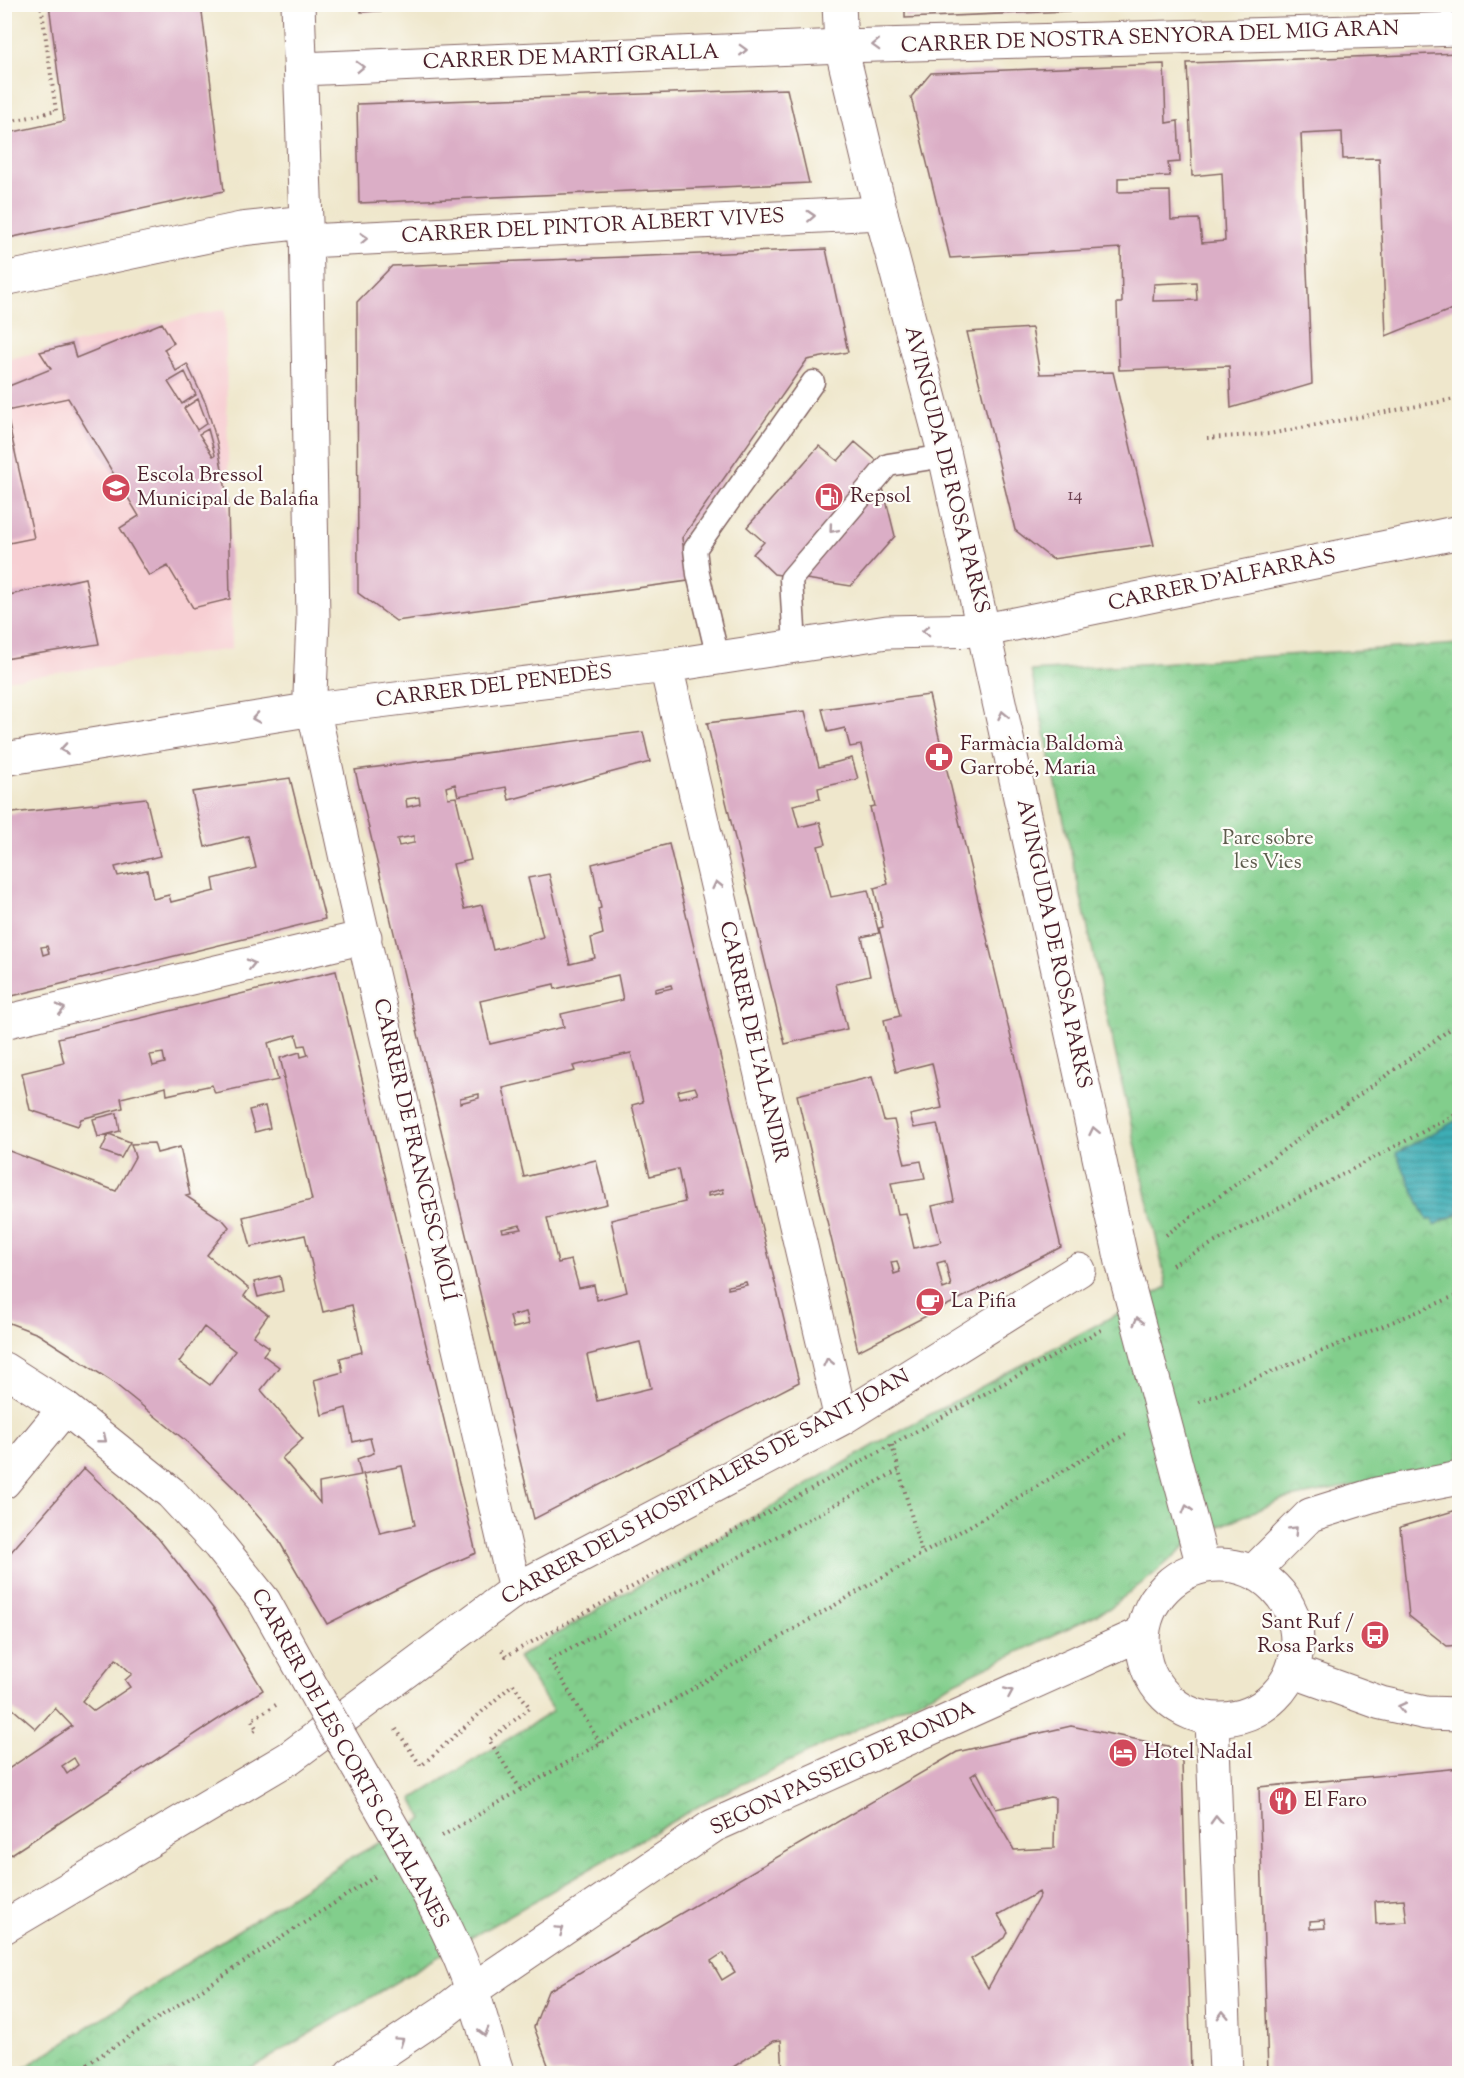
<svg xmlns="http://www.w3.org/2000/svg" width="1464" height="2078" viewBox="0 0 1464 2078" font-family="'Sorts Mill Goudy',serif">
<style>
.built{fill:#f7cfd3}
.park{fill:url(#park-crowns);stroke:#66765c;stroke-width:1.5}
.water{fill:url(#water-rules);stroke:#436670;stroke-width:1.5}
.building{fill:#dbaec6;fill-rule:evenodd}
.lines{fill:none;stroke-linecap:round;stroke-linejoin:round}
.lane-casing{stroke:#846563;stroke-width:25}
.street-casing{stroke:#846563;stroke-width:35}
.secondary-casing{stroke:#846563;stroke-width:35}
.path{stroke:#846563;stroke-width:4;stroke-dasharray:1.5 4.5;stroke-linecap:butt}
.lane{stroke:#fff;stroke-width:22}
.street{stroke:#fff;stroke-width:33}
.secondary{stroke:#fff;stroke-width:33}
.street-bridge-casing{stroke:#846563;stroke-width:35;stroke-linecap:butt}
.street-bridge{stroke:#fff;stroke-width:33}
.oneway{stroke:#ae9aa0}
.labels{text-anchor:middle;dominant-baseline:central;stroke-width:4.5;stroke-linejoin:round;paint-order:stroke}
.number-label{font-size:18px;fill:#6e4352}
.street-label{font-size:21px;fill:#4a1f2b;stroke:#fdfcf7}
.poi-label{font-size:21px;fill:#4a1f2b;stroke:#fdfcf7;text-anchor:start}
.park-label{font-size:21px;fill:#5e5c4d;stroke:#fdfcf7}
</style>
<defs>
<pattern id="park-crowns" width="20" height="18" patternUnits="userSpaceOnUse" patternTransform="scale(1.5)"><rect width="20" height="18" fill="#82ce8c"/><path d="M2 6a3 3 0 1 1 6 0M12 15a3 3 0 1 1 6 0" fill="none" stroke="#72b079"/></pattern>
<pattern id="water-rules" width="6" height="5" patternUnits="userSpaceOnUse" patternTransform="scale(1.5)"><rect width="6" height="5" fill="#3cadb5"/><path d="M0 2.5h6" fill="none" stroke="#348c93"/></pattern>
</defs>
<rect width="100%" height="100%" fill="#fdfcf7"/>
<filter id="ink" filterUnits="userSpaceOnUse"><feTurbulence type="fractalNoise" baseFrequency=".0167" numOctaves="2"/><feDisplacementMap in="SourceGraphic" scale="12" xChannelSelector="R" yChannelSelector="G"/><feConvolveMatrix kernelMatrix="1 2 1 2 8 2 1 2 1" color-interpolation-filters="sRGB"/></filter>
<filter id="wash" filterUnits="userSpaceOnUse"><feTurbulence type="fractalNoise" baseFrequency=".008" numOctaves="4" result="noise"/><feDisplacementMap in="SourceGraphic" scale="24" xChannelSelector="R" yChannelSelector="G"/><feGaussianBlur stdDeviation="1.35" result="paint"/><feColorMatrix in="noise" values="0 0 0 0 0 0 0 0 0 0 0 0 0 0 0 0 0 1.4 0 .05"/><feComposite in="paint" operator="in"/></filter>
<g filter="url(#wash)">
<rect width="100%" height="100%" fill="#efe7cc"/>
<!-- built -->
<path class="built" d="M 225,309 L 232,649 L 5,680 L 4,360 Z"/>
<!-- park -->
<path class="park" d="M 1459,644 L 1459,1464 L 1281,1500 L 1197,1536 L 1155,1573 L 1108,1609 L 711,1799 L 446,1952 L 244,2073 L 15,2074 L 344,1862 L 423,1819 L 412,1799 L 553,1711 L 518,1657 L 888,1437 L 1167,1287 L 1031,671 Z"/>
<!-- water -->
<path class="water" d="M 1459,1119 L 1459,1213 L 1435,1225 L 1431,1218 L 1427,1220 L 1396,1153 Z"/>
<g id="blocks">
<!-- building -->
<path class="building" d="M 49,4 L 201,4 L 224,191 L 4,239 L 4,134 L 64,121 Z
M 361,4 L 465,4 L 465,6 L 361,12 Z
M 905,4 L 1186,4 L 1186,6 L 905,18 Z
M 1460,53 L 1460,131 L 1457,131 L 1460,306 L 1386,336 L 1379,158 L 1343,159 L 1342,132 L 1301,134 L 1312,384 L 1231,408 L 1229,366 L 1119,370 L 1117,303 L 1122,303 L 1121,248 L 950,258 L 911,97 L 931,73 L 1164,64 L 1166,123 L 1178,121 L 1180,162 L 1168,163 L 1170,176 L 1118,178 L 1118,192 L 1170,191 L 1171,220 L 1199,219 L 1202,243 L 1225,241 L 1222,173 L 1192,176 L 1187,63 ZM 1196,282 L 1197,300 L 1153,301 L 1154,284 Z
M 787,89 L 809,183 L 359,203 L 357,104 Z
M 826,249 L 848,352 L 807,360 L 682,538 L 688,581 L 396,621 L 358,593 L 357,302 L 392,266 Z
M 162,323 L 174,343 L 164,349 L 176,371 L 187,364 L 206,404 L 217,442 L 228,501 L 230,599 L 193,608 L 168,566 L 149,576 L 120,528 L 139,516 L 68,398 L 6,411 L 34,538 L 4,544 L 4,388 L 51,369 L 40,352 L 72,344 L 76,358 ZM 185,372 L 196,395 L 182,404 L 168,382 ZM 198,399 L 207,423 L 197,430 L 184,408 ZM 208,429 L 215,455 L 213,456 L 199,434 Z
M 1032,328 L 1040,374 L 1113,372 L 1154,545 L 1052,559 L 1015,530 L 967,332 Z
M 855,442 L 876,460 L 895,536 L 851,586 L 774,574 L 753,554 L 764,542 L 747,527 L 819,446 L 838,461 Z
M 4,578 L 9,595 L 85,578 L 99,644 L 4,659 Z
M 929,695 L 1061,1247 L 858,1351 L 797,1095 L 872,1077 L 884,1121 L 894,1120 L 905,1164 L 921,1161 L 925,1178 L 891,1183 L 898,1214 L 906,1213 L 914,1248 L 941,1242 L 932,1206 L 954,1201 L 945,1156 L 937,1124 L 914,1128 L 910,1115 L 942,1108 L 932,1063 L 896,1072 L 884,1020 L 900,1016 L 879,928 L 883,927 L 874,888 L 888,884 L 870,807 L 875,806 L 861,745 L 850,747 L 845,728 L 828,732 L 822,709 ZM 897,1261 L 900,1272 L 894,1274 L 891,1262 ZM 945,1261 L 951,1286 L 943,1289 L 937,1263 Z
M 805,711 L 819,767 L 852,758 L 858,779 L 818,788 L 820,799 L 793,805 L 799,827 L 820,822 L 826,844 L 818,846 L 831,897 L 868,890 L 879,933 L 862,937 L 870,976 L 836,984 L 847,1029 L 785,1044 L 707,723 Z
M 643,732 L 650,762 L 509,800 L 506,787 L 458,796 L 455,784 L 446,787 L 448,798 L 456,797 L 471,860 L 453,864 L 464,909 L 482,905 L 493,950 L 543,937 L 528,878 L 549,874 L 570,964 L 595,958 L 591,938 L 603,934 L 598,909 L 601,908 L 592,864 L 669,844 L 799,1382 L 534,1519 L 355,770 ZM 419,797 L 420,804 L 407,807 L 406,799 ZM 414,836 L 414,843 L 399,846 L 397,839 ZM 618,975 L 623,1000 L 561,1014 L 564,1027 L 490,1044 L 480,1001 L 554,984 L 555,989 ZM 671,985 L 672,988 L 655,992 L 655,989 ZM 631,1053 L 643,1102 L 632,1105 L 650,1176 L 678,1169 L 685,1202 L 611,1220 L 627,1292 L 597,1300 L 594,1285 L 579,1288 L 571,1260 L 558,1263 L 547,1218 L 607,1204 L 596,1160 L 524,1177 L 503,1088 L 575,1071 L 573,1066 ZM 695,1087 L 698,1094 L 679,1098 L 678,1091 ZM 479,1094 L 479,1098 L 460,1103 L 460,1098 ZM 723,1189 L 724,1193 L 708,1196 L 708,1193 ZM 520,1225 L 522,1229 L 503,1232 L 502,1229 ZM 746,1282 L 747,1285 L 728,1289 L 728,1286 ZM 526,1312 L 529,1324 L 513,1328 L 510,1316 ZM 640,1342 L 651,1388 L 597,1401 L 587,1355 Z
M 290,778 L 325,919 L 4,998 L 4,814 L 146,798 L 160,856 L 115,867 L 118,876 L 147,870 L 153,899 L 169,895 L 171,902 L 215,891 L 213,879 L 256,868 L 248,836 L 205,847 L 192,792 ZM 47,946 L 49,953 L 43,955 L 41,947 Z
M 336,971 L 476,1553 L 427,1574 L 327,1624 L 279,1541 L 234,1488 L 186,1441 L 110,1380 L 38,1334 L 4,1321 L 4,1216 L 8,1205 L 4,1204 L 4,1149 L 116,1191 L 135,1157 L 131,1144 L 154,1143 L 157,1153 L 180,1147 L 190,1195 L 186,1196 L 224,1221 L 229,1227 L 207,1255 L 249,1289 L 244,1296 L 268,1315 L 253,1336 L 269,1347 L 263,1355 L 279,1367 L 261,1390 L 303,1439 L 282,1458 L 320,1503 L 319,1483 L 361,1475 L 357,1459 L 374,1453 L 370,1438 L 353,1442 L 346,1408 L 322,1415 L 314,1380 L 343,1372 L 340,1358 L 362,1352 L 352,1305 L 323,1312 L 305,1235 L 251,1247 L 243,1217 L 312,1200 L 283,1078 L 285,1078 L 280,1058 L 300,1052 L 301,1057 L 308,1055 L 305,1045 L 299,1046 L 296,1035 L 268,1043 L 278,1080 L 215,1093 L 212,1085 L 167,1095 L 166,1087 L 121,1098 L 123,1108 L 81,1119 L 78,1126 L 30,1110 L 22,1073 L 64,1063 L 58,1038 ZM 163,1053 L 165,1063 L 153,1066 L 150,1055 ZM 204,1327 L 235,1351 L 210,1385 L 179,1362 ZM 402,1466 L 415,1525 L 380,1533 L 363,1474 Z
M 265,1106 L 270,1128 L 255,1132 L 249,1110 Z
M 117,1113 L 120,1131 L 98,1137 L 93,1119 Z
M 109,1134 L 130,1142 L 121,1158 L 101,1151 Z
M 280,1276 L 283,1291 L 258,1297 L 254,1282 Z
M 84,1468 L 158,1538 L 215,1611 L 263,1690 L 4,1859 L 4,1772 L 72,1726 L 55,1708 L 36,1729 L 6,1703 L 4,1705 L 4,1560 ZM 116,1659 L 132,1674 L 125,1680 L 130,1687 L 94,1711 L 82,1701 ZM 74,1758 L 78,1765 L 67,1774 L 62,1766 Z
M 1460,1509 L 1460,1645 L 1447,1646 L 1409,1616 L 1400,1527 Z
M 1071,1726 L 1168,1746 L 1178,1754 L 1182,1762 L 1191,2073 L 783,2073 L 781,2040 L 774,2041 L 730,2069 L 733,2073 L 551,2073 L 534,2027 L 548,1991 L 957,1752 ZM 977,1772 L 996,1809 L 1050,1797 L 1055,1798 L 1054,1848 L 1014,1850 L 971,1776 ZM 1039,1892 L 1040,1895 L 988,1988 L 971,1959 L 1005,1938 L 1008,1932 L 998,1915 ZM 723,1953 L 735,1972 L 722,1980 L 711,1961 Z
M 1460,1768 L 1460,2073 L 1268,2073 L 1259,1787 ZM 1404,1899 L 1407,1922 L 1376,1924 L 1375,1901 ZM 1324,1920 L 1325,1928 L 1310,1929 L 1310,1921 Z"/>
</g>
</g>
<g filter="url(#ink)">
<use href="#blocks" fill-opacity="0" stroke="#846563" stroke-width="1.5"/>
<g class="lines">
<!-- lane casing -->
<g class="lane-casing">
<path id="lane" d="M 795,646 L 791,579 L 888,465 L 945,456
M 718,658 L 698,574 L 695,549 L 813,382"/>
</g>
<!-- street casing -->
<g class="street-casing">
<path id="street" d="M 298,4 L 306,222 L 313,619 L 310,694 L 355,900 L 515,1590
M 301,69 L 841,46 L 1460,29
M 306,241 L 881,213
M 4,279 L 241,229 L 306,222
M 666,666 L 841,1419
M 4,759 L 314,709 L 666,666 L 887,632 L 985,630 L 1460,532
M 4,1022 L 365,937
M 4,1369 L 65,1408 L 171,1493 L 219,1545 L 264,1601 L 319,1700
M 4,1482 L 65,1408
M1143 1642a77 77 0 1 1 154 0a77 77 0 1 1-154 0Z
M 1253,1572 L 1310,1515 L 1377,1494 L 1460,1478
M 1292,1671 L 1381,1703 L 1426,1713 L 1460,1714
M 1212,1720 L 1226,2074
M 396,1834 C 423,1885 454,1936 472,1990 C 482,2018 488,2046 498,2074
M 4,1927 L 289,1758 L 515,1590 L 841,1419 L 1079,1270
M 351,2074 L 445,2011 L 472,1990 L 713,1826 L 1143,1633"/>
</g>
<!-- secondary casing -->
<g class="secondary-casing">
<path id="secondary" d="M 839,4 L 841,46 L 881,213 L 945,456 L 1122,1262 L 1203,1566"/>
</g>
<!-- path -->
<path class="path" d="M 4,123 L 56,111 L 41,4
M 1207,438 L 1269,434 L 1460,398
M 1166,1235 L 1460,1022
M 1172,1265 L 1460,1112
M 1199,1402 L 1460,1294
M 892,1445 L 922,1554
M 502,1650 L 506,1656 L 1101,1330
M 396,1729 L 421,1766 L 513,1684 L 530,1708 L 489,1740 L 521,1790
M 254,1731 L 257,1729 L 251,1720 L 276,1705
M 600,1743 L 550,1660 L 899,1470
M 442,1836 L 1126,1434
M 72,2074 L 376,1876"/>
<!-- lane -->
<use href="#lane" class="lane"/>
<!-- street -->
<use href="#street" class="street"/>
<!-- secondary -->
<use href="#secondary" class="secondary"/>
<!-- street-bridge casing -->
<g class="street-bridge-casing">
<path id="street-bridge" d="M 319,1700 L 396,1834"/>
</g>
<!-- street-bridge -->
<use href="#street-bridge" class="street-bridge"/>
</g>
<!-- one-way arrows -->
<defs><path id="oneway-chevron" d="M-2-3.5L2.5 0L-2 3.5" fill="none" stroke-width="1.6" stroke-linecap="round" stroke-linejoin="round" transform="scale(1.5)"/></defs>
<g class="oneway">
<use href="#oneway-chevron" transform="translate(876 45) rotate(178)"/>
<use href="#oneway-chevron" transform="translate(743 50) rotate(-2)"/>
<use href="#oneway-chevron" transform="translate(360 67) rotate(-2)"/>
<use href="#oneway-chevron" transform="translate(811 216) rotate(-3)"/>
<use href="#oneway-chevron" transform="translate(364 238) rotate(-3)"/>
<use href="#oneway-chevron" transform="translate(833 529) rotate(130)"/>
<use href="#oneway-chevron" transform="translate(926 631) rotate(179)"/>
<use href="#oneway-chevron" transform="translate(1003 715) rotate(-102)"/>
<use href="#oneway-chevron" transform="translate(256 718) rotate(171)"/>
<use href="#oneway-chevron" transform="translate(64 749) rotate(171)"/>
<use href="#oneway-chevron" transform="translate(717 885) rotate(-103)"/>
<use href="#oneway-chevron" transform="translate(251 964) rotate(-13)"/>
<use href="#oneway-chevron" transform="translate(61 1009) rotate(-13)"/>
<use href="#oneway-chevron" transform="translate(1094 1131) rotate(-102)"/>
<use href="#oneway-chevron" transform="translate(1138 1321) rotate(-104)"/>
<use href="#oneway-chevron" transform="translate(828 1362) rotate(-103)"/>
<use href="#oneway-chevron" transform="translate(103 1439) rotate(39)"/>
<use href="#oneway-chevron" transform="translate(1187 1509) rotate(-105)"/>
<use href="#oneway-chevron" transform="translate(1294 1530) rotate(-45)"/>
<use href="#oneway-chevron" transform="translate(1009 1692) rotate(-24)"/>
<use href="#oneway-chevron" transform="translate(1402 1707) rotate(-167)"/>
<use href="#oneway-chevron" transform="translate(1216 1820) rotate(-92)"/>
<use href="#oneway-chevron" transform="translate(560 1930) rotate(-34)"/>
<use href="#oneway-chevron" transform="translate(1223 2015) rotate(-92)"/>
<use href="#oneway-chevron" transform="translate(484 2032) rotate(74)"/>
<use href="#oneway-chevron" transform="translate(400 2041) rotate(-34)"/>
</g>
</g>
<!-- icons -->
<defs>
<g id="school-disc" transform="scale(1.5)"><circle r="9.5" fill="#d1495b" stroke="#fdfcf7"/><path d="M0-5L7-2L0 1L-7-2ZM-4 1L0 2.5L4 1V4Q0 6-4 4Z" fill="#fff"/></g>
<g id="fuel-disc" transform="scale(1.5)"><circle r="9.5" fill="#d1495b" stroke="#fdfcf7"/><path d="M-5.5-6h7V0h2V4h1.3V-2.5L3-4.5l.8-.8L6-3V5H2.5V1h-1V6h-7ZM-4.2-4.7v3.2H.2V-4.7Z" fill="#fff"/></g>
<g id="pharmacy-disc" transform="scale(1.5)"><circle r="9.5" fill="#d1495b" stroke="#fdfcf7"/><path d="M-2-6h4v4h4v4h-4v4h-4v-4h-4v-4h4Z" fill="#fff"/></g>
<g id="cafe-disc" transform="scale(1.5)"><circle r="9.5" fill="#d1495b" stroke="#fdfcf7"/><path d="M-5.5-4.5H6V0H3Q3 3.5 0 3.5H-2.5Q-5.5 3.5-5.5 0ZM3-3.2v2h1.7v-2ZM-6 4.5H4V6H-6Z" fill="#fff"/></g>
<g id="bus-disc" transform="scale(1.5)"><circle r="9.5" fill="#d1495b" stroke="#fdfcf7"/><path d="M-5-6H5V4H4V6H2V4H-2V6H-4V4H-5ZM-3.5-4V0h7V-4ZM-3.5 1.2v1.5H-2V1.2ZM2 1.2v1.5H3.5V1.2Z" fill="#fff"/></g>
<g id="hotel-disc" transform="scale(1.5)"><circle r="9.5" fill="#d1495b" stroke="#fdfcf7"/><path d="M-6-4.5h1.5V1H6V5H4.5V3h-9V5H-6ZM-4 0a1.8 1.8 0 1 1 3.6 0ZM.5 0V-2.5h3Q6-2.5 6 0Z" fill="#fff"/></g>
<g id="restaurant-disc" transform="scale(1.5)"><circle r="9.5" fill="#d1495b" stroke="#fdfcf7"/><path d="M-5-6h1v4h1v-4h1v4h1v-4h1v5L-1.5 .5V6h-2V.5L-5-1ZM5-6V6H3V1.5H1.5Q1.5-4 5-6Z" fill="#fff"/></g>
</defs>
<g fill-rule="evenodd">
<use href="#school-disc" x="116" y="488"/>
<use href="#fuel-disc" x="829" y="497"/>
<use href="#pharmacy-disc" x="939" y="757"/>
<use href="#cafe-disc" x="930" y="1302"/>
<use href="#bus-disc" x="1375" y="1635"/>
<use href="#hotel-disc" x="1123" y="1753"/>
<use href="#restaurant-disc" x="1283" y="1801"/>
</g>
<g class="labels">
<!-- number labels -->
<g class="number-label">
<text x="1075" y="496">14</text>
</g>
<!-- street labels -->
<g class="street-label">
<text transform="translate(1150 38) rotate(-2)">CARRER DE NOSTRA SENYORA DEL MIG ARAN</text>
<text transform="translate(571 58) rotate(-2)">CARRER DE MARTÍ GRALLA</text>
<text transform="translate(593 227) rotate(-3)">CARRER DEL PINTOR ALBERT VIVES</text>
<text transform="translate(946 470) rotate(76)">AVINGUDA DE ROSA PARKS</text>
<text transform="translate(1222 581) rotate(-12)">CARRER D'ALFARRÀS</text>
<text transform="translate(494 687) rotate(-7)">CARRER DEL PENEDÈS</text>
<text transform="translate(1053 944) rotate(78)">AVINGUDA DE ROSA PARKS</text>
<text transform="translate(753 1042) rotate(77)">CARRER DE L'ALANDIR</text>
<text transform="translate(414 1150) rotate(77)">CARRER DE FRANCESC MOLÍ</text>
<text transform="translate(706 1488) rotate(-29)">CARRER DELS HOSPITALERS DE SANT JOAN</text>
<text transform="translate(349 1759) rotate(61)">CARRER DE LES CORTS CATALANES</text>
<text transform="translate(843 1769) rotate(-25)">SEGON PASSEIG DE RONDA</text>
</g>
<!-- poi labels -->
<g class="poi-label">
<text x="137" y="476">Escola Bressol<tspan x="137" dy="24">Municipal de Balafia</tspan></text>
<text x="850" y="497">Repsol</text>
<text x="960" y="745">Farmàcia Baldomà<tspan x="960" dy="24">Garrobé, Maria</tspan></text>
<text x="951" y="1302">La Pifia</text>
<text x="1354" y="1623" text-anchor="end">Sant Ruf /<tspan x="1354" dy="24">Rosa Parks</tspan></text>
<text x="1144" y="1753">Hotel Nadal</text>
<text x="1304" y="1801">El Faro</text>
</g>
<!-- park labels -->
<g class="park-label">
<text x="1268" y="839">Parc sobre<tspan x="1268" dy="24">les Vies</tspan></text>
</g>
</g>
<!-- margin -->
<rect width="1464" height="2078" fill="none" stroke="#fdfcf7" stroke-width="24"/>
</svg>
